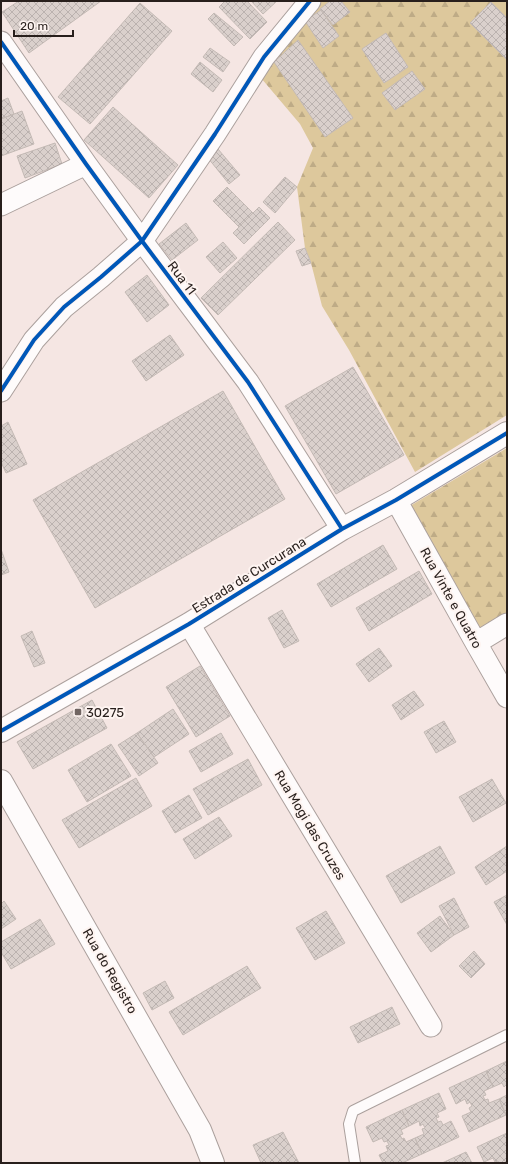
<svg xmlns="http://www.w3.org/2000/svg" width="508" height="1164" viewBox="0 0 508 1164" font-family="Rubik,sans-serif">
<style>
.forest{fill:url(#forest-firs)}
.building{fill:url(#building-cross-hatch);stroke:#c4bab5}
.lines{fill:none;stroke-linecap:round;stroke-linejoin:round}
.service-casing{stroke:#aba09d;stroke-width:12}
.minor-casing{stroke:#aba09d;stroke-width:23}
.tertiary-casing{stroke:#aba09d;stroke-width:24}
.primary-casing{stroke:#aba09d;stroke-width:24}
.service{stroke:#fefbfb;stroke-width:10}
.minor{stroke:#fefbfb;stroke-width:21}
.tertiary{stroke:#fefbfb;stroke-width:22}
.primary{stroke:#fefbfb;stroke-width:22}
.cycleway-casing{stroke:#fef4f1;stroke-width:6}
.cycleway{stroke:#0057b8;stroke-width:4}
.poi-dot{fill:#706562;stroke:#fef4f1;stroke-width:1.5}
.labels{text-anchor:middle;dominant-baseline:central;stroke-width:4;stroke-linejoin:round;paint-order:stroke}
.street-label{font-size:13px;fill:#281f1c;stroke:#fef4f1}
.poi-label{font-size:13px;fill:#281f1c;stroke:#fef4f1;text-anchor:start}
</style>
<defs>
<pattern id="forest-firs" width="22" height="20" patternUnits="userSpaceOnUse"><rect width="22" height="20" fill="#ddc89c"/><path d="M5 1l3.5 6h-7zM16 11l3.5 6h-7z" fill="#beab86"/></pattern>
<pattern id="building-cross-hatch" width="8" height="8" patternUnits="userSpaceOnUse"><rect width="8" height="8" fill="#dad0cc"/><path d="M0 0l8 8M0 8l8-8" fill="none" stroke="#bbb2af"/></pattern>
</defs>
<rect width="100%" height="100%" fill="#f5e6e3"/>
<!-- forest -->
<path class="forest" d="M 305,1 L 507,1 L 507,415 L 415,472 L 349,350 L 322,306 L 311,263 L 305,248 L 297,187 L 313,148 L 300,124 L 261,78 Z
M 507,448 L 507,613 L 477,630 L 410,506 Z"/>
<!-- building -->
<path class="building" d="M 19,1 L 101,1 L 29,53 L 2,12 Z
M 225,1 L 247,1 L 267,22 L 250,39 L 219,7 Z
M 251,1 L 277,1 L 263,14 Z
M 330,1 L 341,1 L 350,12 L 333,25 L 320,9 Z
M 491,2 L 507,18 L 507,57 L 506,59 L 470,23 Z
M 140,3 L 172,31 L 90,124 L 58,97 Z
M 321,10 L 339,36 L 323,48 L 305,21 Z
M 214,13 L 243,37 L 234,46 L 208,19 Z
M 386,33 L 408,67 L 384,83 L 362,49 Z
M 298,40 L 353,118 L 325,137 L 274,62 Z
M 210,48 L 230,62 L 223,72 L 203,57 Z
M 200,62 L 222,80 L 213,92 L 191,74 Z
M 412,71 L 425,89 L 395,110 L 382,93 Z
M 8,98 L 14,114 L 1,119 L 1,101 Z
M 113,107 L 178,165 L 149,198 L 84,140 Z
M 22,111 L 34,144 L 1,156 L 1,119 Z
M 55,143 L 62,164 L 25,178 L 17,156 Z
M 218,149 L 240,175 L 229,184 L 208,158 Z
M 285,177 L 297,187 L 275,213 L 263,202 Z
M 227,187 L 253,213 L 239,227 L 213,201 Z
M 259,207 L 270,218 L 244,244 L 233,233 Z
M 278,222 L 295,240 L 218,315 L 201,298 Z
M 186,223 L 198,240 L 172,260 L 159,244 Z
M 223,242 L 237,258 L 220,273 L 206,257 Z
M 305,248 L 311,263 L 302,266 L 296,251 Z
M 147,275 L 169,305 L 147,322 L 125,292 Z
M 170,335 L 184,355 L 146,381 L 132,361 Z
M 353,367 L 404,455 L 336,494 L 285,406 Z
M 223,391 L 285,499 L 95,608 L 33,500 Z
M 8,422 L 27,464 L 6,473 L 1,462 L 1,426 Z
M 383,545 L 397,569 L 331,607 L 317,584 Z
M 1,549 L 9,572 L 1,575 Z
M 419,571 L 432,594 L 369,631 L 356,608 Z
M 282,610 L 299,641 L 284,648 L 268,618 Z
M 32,631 L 45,663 L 34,667 L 21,636 Z
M 379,648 L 392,666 L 369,682 L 356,664 Z
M 200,666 L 230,716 L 196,737 L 166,687 Z
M 414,691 L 424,705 L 401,720 L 392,705 Z
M 92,700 L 107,728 L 33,769 L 17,742 Z
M 173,709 L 189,734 L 154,757 L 137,733 Z
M 444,721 L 456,742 L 436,753 L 424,732 Z
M 137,733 L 158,763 L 139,776 L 118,745 Z
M 221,733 L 233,754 L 201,772 L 189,751 Z
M 111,744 L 131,776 L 87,802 L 68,770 Z
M 248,759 L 262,785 L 208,815 L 193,789 Z
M 136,778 L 152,806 L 79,848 L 62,820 Z
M 492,779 L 506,803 L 473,822 L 459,797 Z
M 189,795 L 202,818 L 175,833 L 162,811 Z
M 219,817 L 232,836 L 195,859 L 183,839 Z
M 440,846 L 455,873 L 401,903 L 386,876 Z
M 507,846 L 507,871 L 486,885 L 475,867 Z
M 507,895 L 507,925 L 494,902 Z
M 454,898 L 469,927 L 454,935 L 439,906 Z
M 4,901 L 16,919 L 1,929 L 1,904 Z
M 326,911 L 345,943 L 315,960 L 296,928 Z
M 440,916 L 454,935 L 431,952 L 417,933 Z
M 40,919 L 55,944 L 11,969 L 1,952 L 1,942 Z
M 474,951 L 485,964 L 471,978 L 459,966 Z
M 247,966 L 261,988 L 183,1035 L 169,1012 Z
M 165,981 L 174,998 L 152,1010 L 143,993 Z
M 392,1007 L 400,1024 L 358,1043 L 350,1027 Z
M 507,1061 L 507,1087 L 506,1085 L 504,1087 L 502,1083 L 493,1087 L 486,1071 Z
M 486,1071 L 493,1087 L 484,1091 L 486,1095 L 483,1096 L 485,1100 L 488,1099 L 489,1103 L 499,1099 L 506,1115 L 469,1132 L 462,1116 L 471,1112 L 469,1108 L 472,1106 L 470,1102 L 467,1104 L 465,1099 L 456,1104 L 449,1088 Z
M 439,1093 L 446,1109 L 437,1113 L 439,1117 L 436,1118 L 438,1122 L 441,1121 L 443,1125 L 451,1121 L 459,1137 L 422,1154 L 415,1138 L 424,1134 L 422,1129 L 425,1128 L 423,1124 L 420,1126 L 419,1121 L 409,1126 L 402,1110 Z
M 507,1095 L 507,1114 L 506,1115 L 499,1099 Z
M 402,1110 L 409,1126 L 401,1130 L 403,1134 L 400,1135 L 402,1139 L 404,1138 L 406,1142 L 415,1138 L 422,1154 L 402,1163 L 383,1163 L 379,1155 L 388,1151 L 386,1146 L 389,1145 L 387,1141 L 384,1142 L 382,1138 L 373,1142 L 366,1127 Z
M 283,1132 L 299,1163 L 261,1163 L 253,1145 Z
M 507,1133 L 507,1163 L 499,1163 L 498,1161 L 495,1162 L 493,1158 L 484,1162 L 477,1147 Z
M 466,1152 L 472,1163 L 442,1163 Z"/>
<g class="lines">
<!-- service casing -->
<g class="service-casing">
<path id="service" d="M 355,1163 L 349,1124 L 353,1111 L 507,1035"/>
</g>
<!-- minor casing -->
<g class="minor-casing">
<path id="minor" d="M 1,42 L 86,164 L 142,241 L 248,382 L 342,529
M 1,205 L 86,164
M 1,391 L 34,340 L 64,307 L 101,277 L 142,241 L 215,134 L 264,57 L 310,1
M 396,500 L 476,643 L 507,697
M 189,624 L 431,1026
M 476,643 L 507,624"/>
</g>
<!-- tertiary casing -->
<g class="tertiary-casing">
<path id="tertiary" d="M 1,781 L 200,1130 L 213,1163"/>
</g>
<!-- primary casing -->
<g class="primary-casing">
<path id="primary" d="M 1,731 L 189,624 L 342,529 L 396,500 L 507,433"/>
</g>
<!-- service -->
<use href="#service" class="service"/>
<!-- minor -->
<use href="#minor" class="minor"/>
<!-- tertiary -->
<use href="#tertiary" class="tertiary"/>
<!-- primary -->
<use href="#primary" class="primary"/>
<!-- cycleway casing -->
<g class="cycleway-casing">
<path id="cycleway" d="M 1,42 L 86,164 L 142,241 L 248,382 L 342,529
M 1,391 L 34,340 L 64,307 L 101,277 L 142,241 L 215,134 L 264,57 L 310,1
M 1,731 L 189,624 L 342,529 L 396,500 L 507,433"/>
</g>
<!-- cycleway -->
<use href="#cycleway" class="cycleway"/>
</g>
<!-- markers -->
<rect class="poi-dot" x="74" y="708" width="8" height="8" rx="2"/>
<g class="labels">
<!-- street labels -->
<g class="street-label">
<text transform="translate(182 278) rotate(53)">Rua 11</text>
<text transform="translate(249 575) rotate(-32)">Estrada de Curcurana</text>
<text transform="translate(451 598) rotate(61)">Rua Vinte e Quatro</text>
<text transform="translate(310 825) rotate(59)">Rua Mogi das Cruzes</text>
<text transform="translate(110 971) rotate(60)">Rua do Registro</text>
</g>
<!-- poi labels -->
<g class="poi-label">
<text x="86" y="712">30275</text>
</g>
</g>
<!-- border -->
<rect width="508" height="1164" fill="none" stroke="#281f1c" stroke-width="4"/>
<!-- scale -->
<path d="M14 30v6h59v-6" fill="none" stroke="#281f1c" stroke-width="2"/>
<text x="20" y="30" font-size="12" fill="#281f1c" stroke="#fef4f1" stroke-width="3" paint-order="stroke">20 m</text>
</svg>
